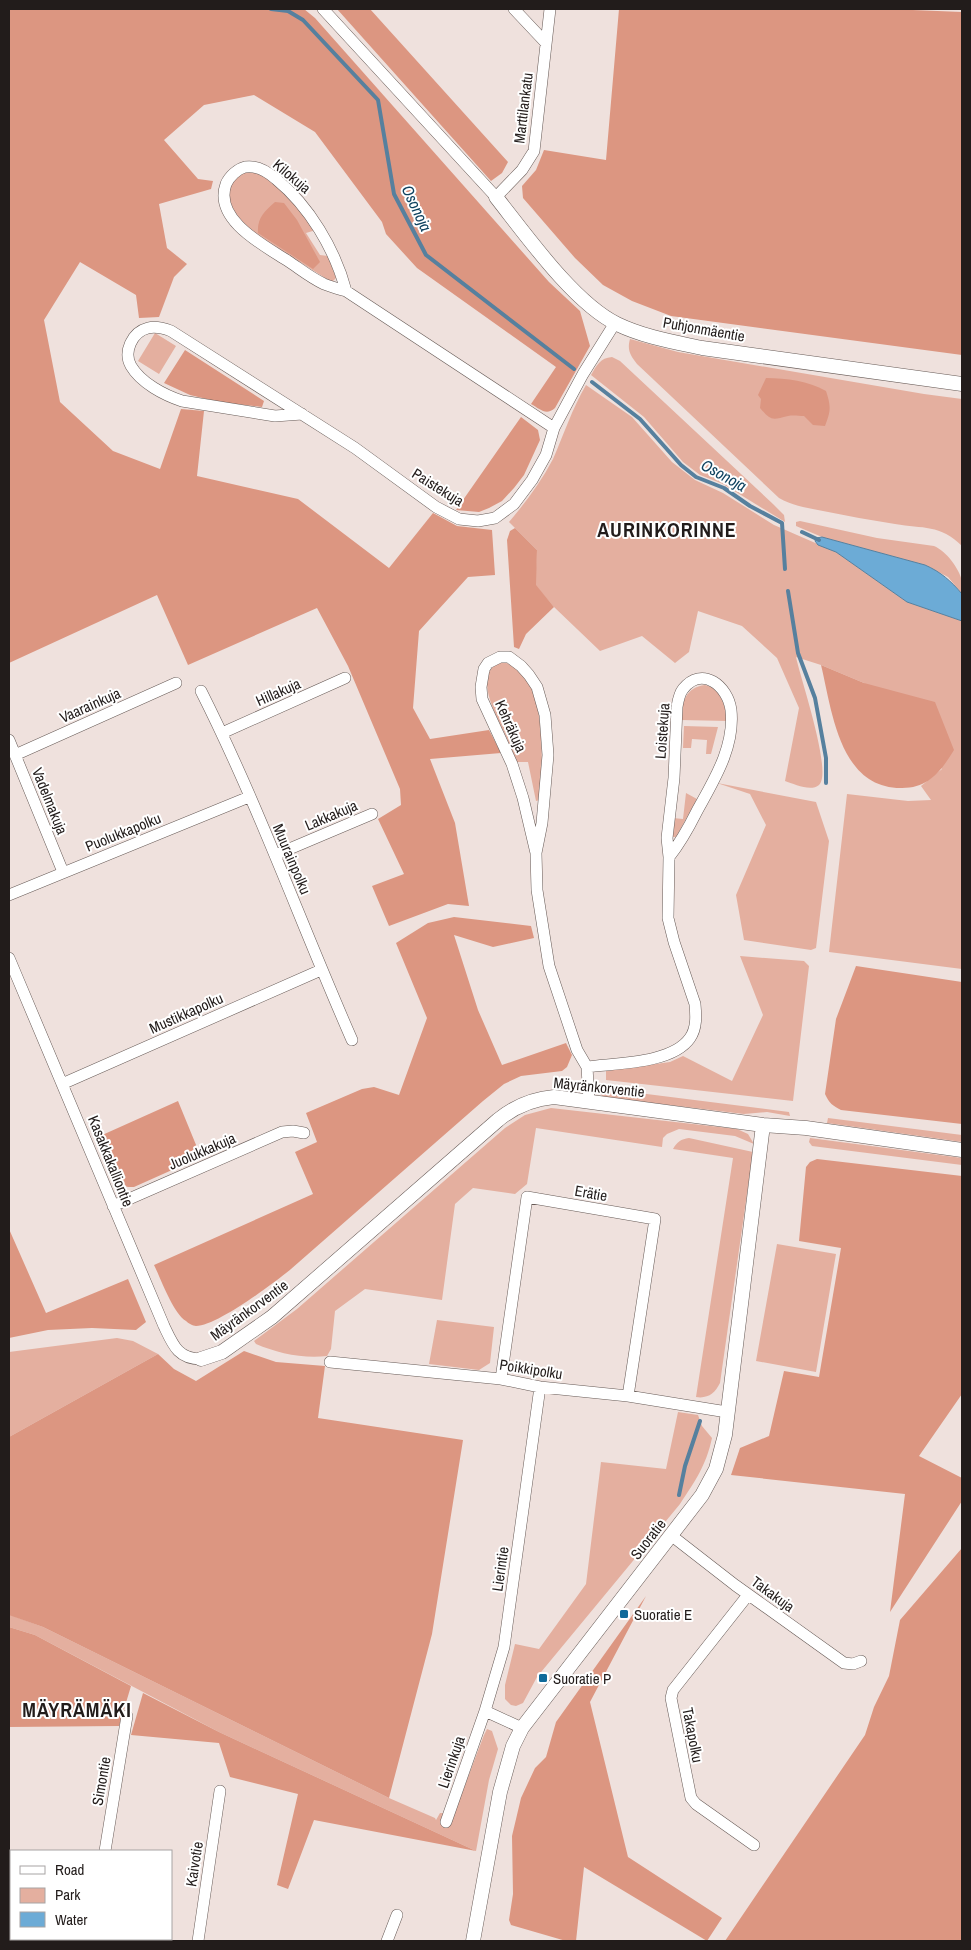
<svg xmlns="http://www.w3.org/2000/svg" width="971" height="1950" viewBox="0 0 971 1950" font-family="'Archivo Narrow',sans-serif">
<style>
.green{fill:#e4af9f}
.forest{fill:#dc9681}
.water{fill:#6cabd6;stroke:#56809e}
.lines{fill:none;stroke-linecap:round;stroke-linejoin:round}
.stream{stroke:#56809e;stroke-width:4}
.minor-casing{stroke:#675b57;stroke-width:12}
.tertiary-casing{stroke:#675b57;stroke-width:15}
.minor{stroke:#fff;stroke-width:11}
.tertiary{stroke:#fff;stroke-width:14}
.poi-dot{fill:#106a9a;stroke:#fff;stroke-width:2}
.labels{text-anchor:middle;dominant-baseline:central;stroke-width:4;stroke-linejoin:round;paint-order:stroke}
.street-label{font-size:15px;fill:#221c1b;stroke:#fff}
.poi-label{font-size:15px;fill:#221c1b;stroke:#fff;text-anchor:start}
.water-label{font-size:16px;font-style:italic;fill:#0f425f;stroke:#fff}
.district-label{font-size:20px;font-weight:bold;letter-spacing:1px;fill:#221c1b;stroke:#fff}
</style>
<rect width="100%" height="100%" fill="#efe1dd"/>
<!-- green -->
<path class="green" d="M 245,172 C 276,170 298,209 316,230 L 306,233 L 320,255 L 328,256 L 336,278 L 333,281 L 330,281 L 255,234 C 236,218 213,189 245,172 Z
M 155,333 L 176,346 L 159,374 L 138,361 Z
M 630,339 L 678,352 L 924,394 L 962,399 L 962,546 C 940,524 923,529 895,524 C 871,520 847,516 823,511 C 808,508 793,506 779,498 L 637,364 C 630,355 627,350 630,339 Z
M 612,357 L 620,361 L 773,504 L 784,515 L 785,522 L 723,484 L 700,475 L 683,462 L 644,417 L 591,375 C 597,365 600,358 612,357 Z
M 586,385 L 632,417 L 672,462 L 695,480 L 723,493 L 774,525 L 836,552 L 907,602 L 962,621 L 962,969 L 829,952 L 847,794 L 908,801 L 931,800 L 921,786 L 942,769 L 864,683 L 821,665 L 796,657 C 800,677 833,773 819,785 C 811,792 794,784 785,781 L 799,708 L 777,658 L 742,626 L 698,611 L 689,652 L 675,663 L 642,636 L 600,651 L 554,607 L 535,585 L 537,550 L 509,522 C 526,502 541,482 553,459 C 564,434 572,409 586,385 Z
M 800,521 L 877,538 L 934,546 C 946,551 959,568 962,581 C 963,585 962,590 962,594 L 948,577 L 925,565 L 822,537 L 796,526 L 796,522 Z
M 502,662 C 550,670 542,765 540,800 L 536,801 L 528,762 L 517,762 C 512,751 508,740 503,730 C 495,713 472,671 502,662 Z
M 705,685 C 723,689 724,706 728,721 L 681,720 C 681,703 686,687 705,685 Z
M 684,726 L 718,727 L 711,754 L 706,754 L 707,740 L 692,739 L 691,748 L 683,748 Z
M 717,783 L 816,802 L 829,841 L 816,948 L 811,950 L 744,940 L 736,895 L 766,825 L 750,794 Z
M 686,793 L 697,799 L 676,837 L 671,837 L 673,818 L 683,819 Z
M 740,956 L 804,961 L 809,966 L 793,1101 L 606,1080 L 606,1071 L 670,1062 L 683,1056 L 732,1081 L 763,1015 Z
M 599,1088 L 789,1112 L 790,1116 L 767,1112 L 744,1114 L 603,1097 L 598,1091 Z
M 551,1108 L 737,1129 L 748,1134 L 754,1144 L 735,1136 L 679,1129 L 667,1134 L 663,1138 L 662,1147 L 536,1128 L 527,1184 L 515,1194 L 473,1188 L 455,1204 L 442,1300 L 365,1289 L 335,1311 L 331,1349 L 327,1356 C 303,1359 277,1353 256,1344 L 254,1341 L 297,1309 L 505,1128 L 525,1115 Z
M 828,1118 L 962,1135 L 962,1142 L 827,1123 Z
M 689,1138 L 753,1152 L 720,1383 C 715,1393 708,1399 696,1397 L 733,1158 L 673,1149 C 677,1142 681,1139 689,1138 Z
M 810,1138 L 962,1158 L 962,1165 L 812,1146 L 809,1142 Z
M 777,1244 L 836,1254 L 816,1372 L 756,1361 Z
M 437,1320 L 494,1327 L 490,1363 L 479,1370 L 429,1364 Z
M 117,1338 L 133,1341 L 158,1354 L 9,1437 L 9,1352 Z
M 678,1412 L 698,1415 L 702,1426 L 712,1438 C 706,1466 695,1481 680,1504 L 537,1677 L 523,1703 L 516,1706 L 511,1705 L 505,1699 L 505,1685 L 515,1644 L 539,1649 L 586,1584 L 601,1462 L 666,1469 Z
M 9,1546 L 16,1617 L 43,1627 L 389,1798 L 435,1818 L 436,1820 L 440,1813 L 454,1814 L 484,1735 L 487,1729 L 492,1731 L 498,1749 L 489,1780 L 476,1851 L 219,1732 L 35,1635 L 9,1627 Z"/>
<!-- forest -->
<path class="forest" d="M 9,9 L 304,9 L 315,18 L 549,282 L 580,311 L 590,346 L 555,408 C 546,416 540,409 531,404 L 556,367 L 417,268 L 386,234 L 382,222 L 315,132 L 254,95 L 204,105 L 164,140 L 198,179 L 213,181 L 211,189 L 159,204 L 167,248 L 187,264 L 174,277 L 159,317 L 139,318 L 136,295 L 80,262 L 44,320 L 60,402 L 113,451 L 160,469 L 181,409 L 204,411 L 197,476 L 298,499 L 389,568 L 433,513 L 457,526 L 492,530 L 495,575 L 468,577 L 419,631 L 413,708 L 430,739 L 489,730 L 501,753 L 430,759 L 455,823 L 469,906 L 448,904 L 389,926 L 372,886 L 404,874 L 378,819 L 401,805 L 400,789 L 348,666 L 317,608 L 188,665 L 157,595 L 9,663 Z
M 337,9 L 370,9 L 508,162 L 502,173 L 491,181 Z
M 619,9 L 888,9 L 962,12 L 962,355 L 671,316 L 632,301 L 603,285 L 575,258 L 523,198 L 522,186 L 536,170 L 544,150 L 606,160 Z
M 275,202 L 284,203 L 297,220 L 320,262 L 313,269 L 258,233 C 257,218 264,212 275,202 Z
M 185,350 L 264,401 L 262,407 L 219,402 L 190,395 L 164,383 Z
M 766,378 C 787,378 808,381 826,391 C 831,406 831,411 825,426 L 813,425 L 804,416 C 799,416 793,415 788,416 C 772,420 771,421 760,408 L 761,399 L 758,395 Z
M 521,417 L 538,430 L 540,440 L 524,475 L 514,488 L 502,501 L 489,508 L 479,512 L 456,510 Z
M 515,528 L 537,550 L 536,585 L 554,607 L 526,634 L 519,649 L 514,647 L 507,540 L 510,531 Z
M 821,665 L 864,683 L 935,702 L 954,750 C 941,771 929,788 902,788 C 839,789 832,710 821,665 Z
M 454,917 L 531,926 L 534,938 L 493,947 L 454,935 L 478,1010 L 502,1065 L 566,1043 L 572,1055 L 567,1067 L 562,1071 L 521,1076 L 504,1084 L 483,1101 L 291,1269 C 274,1283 217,1326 196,1326 C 193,1326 188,1323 186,1321 C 173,1313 161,1279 154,1265 L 313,1194 L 295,1152 L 317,1142 L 306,1113 L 362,1089 L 374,1087 L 399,1095 L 427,1018 L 396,943 L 428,923 Z
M 856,966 L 962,982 L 962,1124 L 841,1110 C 833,1106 829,1103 825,1094 L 836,1019 Z
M 178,1101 L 201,1157 L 134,1187 L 128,1187 L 122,1185 L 100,1136 Z
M 817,1159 L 962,1176 L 962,1394 L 919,1456 L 962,1478 L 962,1501 L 890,1612 L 905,1494 L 731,1475 L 740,1448 L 769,1436 L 784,1371 L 819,1377 L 841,1248 L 799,1241 L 806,1167 L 810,1162 Z
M 9,1229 L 46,1313 L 128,1279 L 146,1322 L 136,1330 L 92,1328 L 48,1330 L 9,1338 Z
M 244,1351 L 276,1362 L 325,1366 L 318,1418 L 463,1440 L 432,1634 L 389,1798 L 43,1627 L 9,1615 L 9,1437 L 158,1354 L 174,1369 L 196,1381 Z
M 962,1548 L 962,1941 L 725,1941 L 865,1735 L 874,1707 L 889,1676 L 900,1620 Z
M 646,1596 L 590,1702 L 628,1857 L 722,1918 L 707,1941 L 584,1867 L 576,1941 L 566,1941 L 511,1925 L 509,1920 L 513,1894 L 512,1836 L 521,1798 L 535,1768 L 546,1757 L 556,1722 Z
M 9,1627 L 35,1635 L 131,1686 L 119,1726 L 9,1727 Z
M 143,1693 L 219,1732 L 476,1851 L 314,1820 L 288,1889 L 277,1885 L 298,1794 L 230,1777 L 219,1743 L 131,1735 Z"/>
<!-- water -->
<path class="water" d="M 822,537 L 925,565 C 941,572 951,581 962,594 L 962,621 L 907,602 L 836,552 L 818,545 L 815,541 L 816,538 Z"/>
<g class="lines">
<!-- stream -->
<path class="stream" d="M 271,9 L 288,11 L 303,20 L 378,100 L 394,194 L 426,255 L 574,369
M 592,382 L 640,419 L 681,465 L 696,477 L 724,488 L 750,506 L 782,523 L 785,569
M 802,532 L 819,540
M 788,591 L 798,653 L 815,698 L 826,758 L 826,783
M 679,1495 L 685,1466 L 700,1421"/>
<!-- minor casing -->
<g class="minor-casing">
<path id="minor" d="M 323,9 L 496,197 L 522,170 L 534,151 L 550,9
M 514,9 L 546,43
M 346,291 C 335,249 309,206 276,179 C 268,172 257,165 245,167 C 237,169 229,177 226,184 C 213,220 265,246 288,261 C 300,269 311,278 324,284 C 331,287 339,289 346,291 L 554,428
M 302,414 L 275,416 L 182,401 C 164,395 141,383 131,366 C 123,352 132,332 148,328 C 156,326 163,328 171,331 L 355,448 L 436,507 L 459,519 L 478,521 L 495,518 L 514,504 L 532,480 L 546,455 L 554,428 L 583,374 L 615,323
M 201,691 C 258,804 301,924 352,1040
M 222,733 L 345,678
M 9,740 L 63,872
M 15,755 L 176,683
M 536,853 L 542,823 L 548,755 L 545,715 L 537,687 L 529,675 L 521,666 L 509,657 L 500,657 L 488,663 L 484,669 L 481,687 L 482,699 L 512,764 L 523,798 L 536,853 L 537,890 L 549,966 L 577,1050 L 587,1067 L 589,1101
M 275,855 L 372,814
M 9,895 L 249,797
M 9,958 L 164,1326 C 173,1345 178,1359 201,1359
M 587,1067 C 615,1063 672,1064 690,1038 C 697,1028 696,1015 695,1004 L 674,942 L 668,918 L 669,857 L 667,838 L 674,778 L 677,707 C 678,701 679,694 683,689 C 702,665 728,686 731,710 C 735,747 714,780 697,811 C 689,827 681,842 669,857
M 62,1084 L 321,970
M 113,1206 L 282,1132 L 293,1131 L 304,1133
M 330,1362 L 501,1379 L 540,1387 L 628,1396 L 727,1412
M 501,1379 L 527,1197 L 655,1219 L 628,1396
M 672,1536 L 735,1585 L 844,1663 L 853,1664 L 861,1661
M 748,1595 L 673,1690 L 671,1698 L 691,1798 L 696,1804 L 754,1845
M 522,1728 L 485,1711 L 504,1647 L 540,1387
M 446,1822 L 485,1711
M 105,1851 L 127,1716
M 9,1935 L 11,1936
M 20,1939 L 27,1941
M 90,1941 L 90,1939
M 198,1941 L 220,1791
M 387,1941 L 397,1915"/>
</g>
<!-- tertiary casing -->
<g class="tertiary-casing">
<path id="tertiary" d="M 496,197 C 526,235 574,303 617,324 C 644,337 674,342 702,348 L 962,384
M 201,1359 L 222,1352 L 272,1317 L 498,1120 C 515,1106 532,1099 554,1097 L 763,1125 L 806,1128 L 962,1150
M 473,1941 L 500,1792 L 513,1746 L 522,1728 L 702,1495 L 716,1469 L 725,1435 L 763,1125"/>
</g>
<!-- minor -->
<use href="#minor" class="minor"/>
<!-- tertiary -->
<use href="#tertiary" class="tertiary"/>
</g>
<!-- markers -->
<g class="poi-dot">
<rect x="619" y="1609" width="10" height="10" rx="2.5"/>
<rect x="538" y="1673" width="10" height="10" rx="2.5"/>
</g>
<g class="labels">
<!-- street labels -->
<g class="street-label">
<text transform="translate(523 108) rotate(-83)">Marttilankatu</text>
<text transform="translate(292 176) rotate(40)">Kilokuja</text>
<text transform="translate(704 329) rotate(10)">Puhjonmäentie</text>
<text transform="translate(438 487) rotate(32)">Paistekuja</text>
<text transform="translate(278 692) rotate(-24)">Hillakuja</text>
<text transform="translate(90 705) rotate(-24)">Vaarainkuja</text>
<text transform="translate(511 726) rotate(66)">Kehräkuja</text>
<text transform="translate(662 731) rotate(-86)">Loistekuja</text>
<text transform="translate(50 801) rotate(68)">Vadelmakuja</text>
<text transform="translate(331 815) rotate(-23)">Lakkakuja</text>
<text transform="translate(123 832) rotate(-22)">Puolukkapolku</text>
<text transform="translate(292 859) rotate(67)">Muurainpolku</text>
<text transform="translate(186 1013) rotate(-24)">Mustikkapolku</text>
<text transform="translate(599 1087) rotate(6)">Mäyränkorventie</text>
<text transform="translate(202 1151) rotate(-23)">Juolukkakuja</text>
<text transform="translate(111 1161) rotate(68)">Kasakkakalliontie</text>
<text transform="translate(591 1193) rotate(10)">Erätie</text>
<text transform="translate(249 1310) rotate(-36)">Mäyränkorventie</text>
<text transform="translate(531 1369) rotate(9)">Poikkipolku</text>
<text transform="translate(648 1539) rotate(-52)">Suoratie</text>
<text transform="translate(500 1569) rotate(-82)">Lierintie</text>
<text transform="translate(773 1594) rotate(36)">Takakuja</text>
<text transform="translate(693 1735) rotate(79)">Takapolku</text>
<text transform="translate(451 1762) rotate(-71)">Lierinkuja</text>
<text transform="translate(101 1781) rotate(-80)">Simontie</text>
<text transform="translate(194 1864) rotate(-81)">Kaivotie</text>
</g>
<!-- poi labels -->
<g class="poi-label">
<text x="634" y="1614">Suoratie E</text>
<text x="553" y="1678">Suoratie P</text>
</g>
<!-- water labels -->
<g class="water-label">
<text transform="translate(417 208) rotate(65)">Osonoja</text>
<text transform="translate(724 475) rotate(29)">Osonoja</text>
</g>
<!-- district labels -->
<g class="district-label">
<text x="667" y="529">AURINKORINNE</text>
<text x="77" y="1709">MÄYRÄMÄKI</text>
</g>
</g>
<!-- border -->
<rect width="971" height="1950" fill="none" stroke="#221c1b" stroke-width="20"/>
<!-- legend -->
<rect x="10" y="1850" width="162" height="90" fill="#ffffff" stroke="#a7a4a4"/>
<rect x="20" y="1866" width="25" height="8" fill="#ffffff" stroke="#a7a4a4"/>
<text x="55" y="1875" font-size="15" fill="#221c1b">Road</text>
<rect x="20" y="1888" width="25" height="15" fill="#e4af9f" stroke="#a7a4a4"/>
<text x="55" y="1900" font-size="15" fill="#221c1b">Park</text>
<rect x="20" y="1912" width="25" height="15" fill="#6cabd6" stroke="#a7a4a4"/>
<text x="55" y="1925" font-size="15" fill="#221c1b">Water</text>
</svg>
